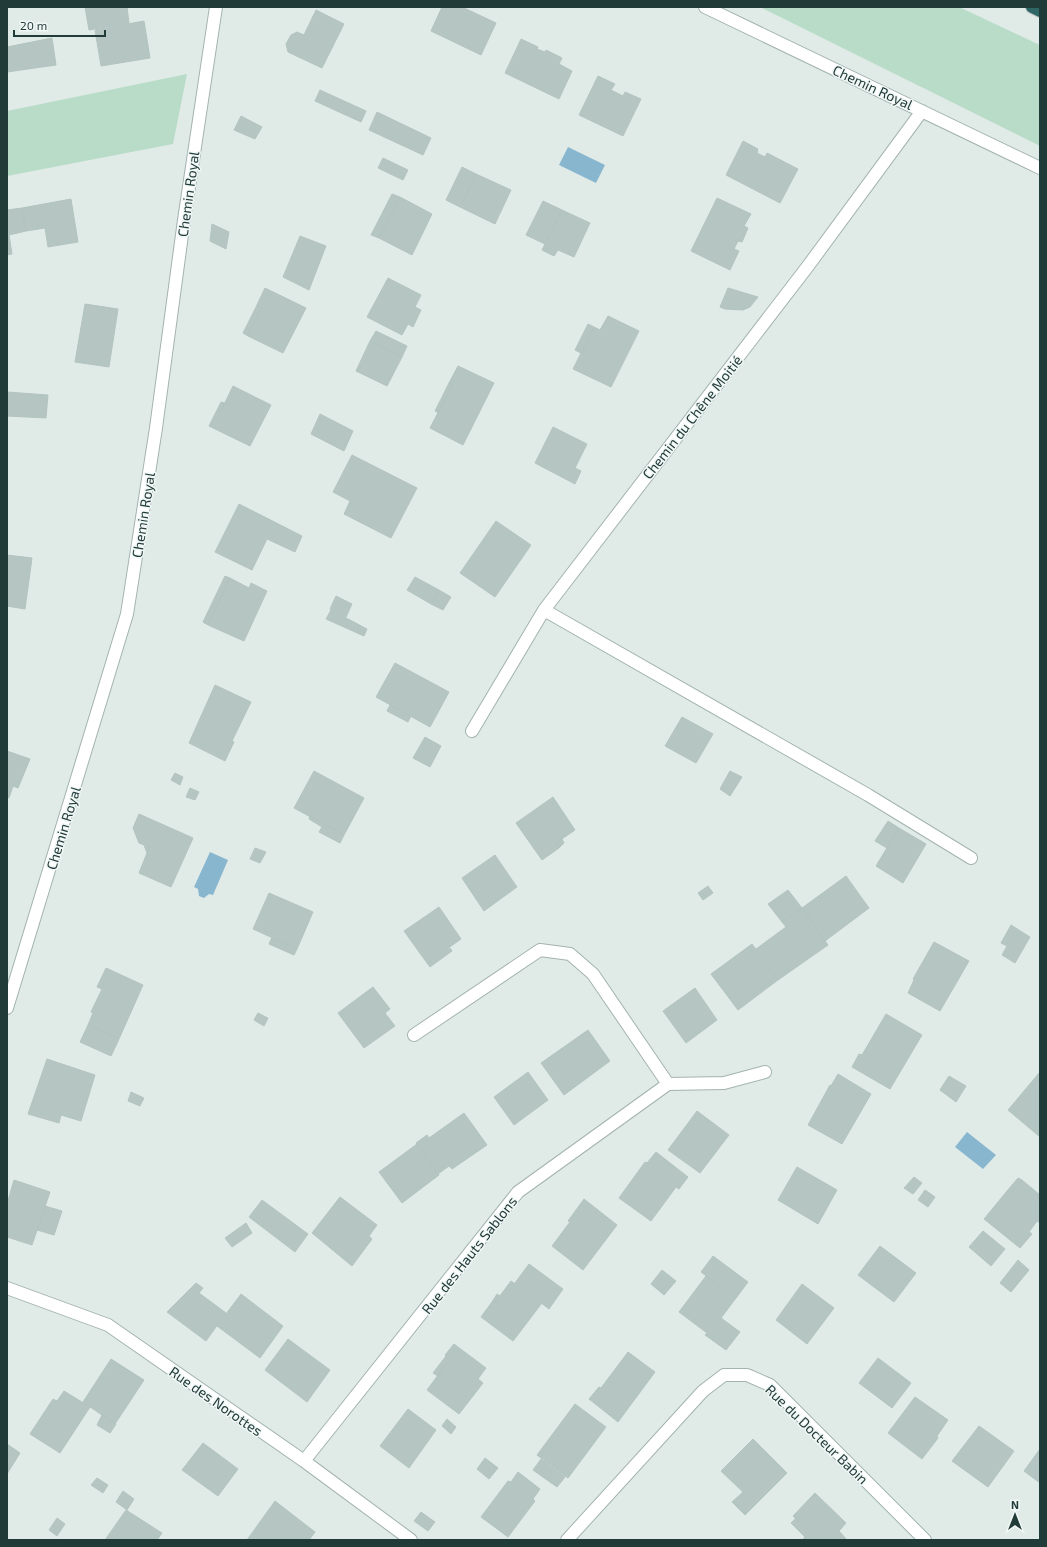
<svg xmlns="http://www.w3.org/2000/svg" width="1047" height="1547" viewBox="0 0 1047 1547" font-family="'Exo 2',sans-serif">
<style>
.green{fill:#b9dcc9}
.water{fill:#89b6cf}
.building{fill:#b5c5c2;stroke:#b3c4c0}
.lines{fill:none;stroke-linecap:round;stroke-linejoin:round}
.minor-casing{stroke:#a3b3b0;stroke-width:14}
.highway-casing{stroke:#c1c8c8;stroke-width:14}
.minor{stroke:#fff;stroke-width:12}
.highway{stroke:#2e6666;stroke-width:12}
.labels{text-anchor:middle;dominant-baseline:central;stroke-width:3;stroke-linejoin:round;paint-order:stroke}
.street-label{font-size:14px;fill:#213b39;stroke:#f0f7f5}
</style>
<rect width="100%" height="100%" fill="#e0ebe8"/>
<!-- green -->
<path class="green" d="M 760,7 L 959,7 L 1040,45 L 1040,146 Z
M 187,74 L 173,144 L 7,176 L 7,111 Z"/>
<!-- water -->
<path class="water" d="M 568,147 L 605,165 L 596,183 L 559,165 Z
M 210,852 L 228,860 L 213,895 L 209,894 L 204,898 L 199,896 L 198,889 L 194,887 Z
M 967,1132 L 996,1155 L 983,1169 L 955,1147 Z"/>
<!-- building -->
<path class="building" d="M 85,7 L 127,7 L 129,23 L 89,30 Z
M 442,7 L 462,7 L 496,23 L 481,55 L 431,31 Z
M 316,10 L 344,24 L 322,68 L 288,52 L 286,44 L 291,35 L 297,32 L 304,35 Z
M 144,21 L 150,58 L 101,66 L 95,30 Z
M 52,38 L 56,65 L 7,72 L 7,47 Z
M 521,39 L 538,47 L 537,49 L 545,52 L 546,50 L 562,58 L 559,64 L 572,71 L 559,99 L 505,73 Z
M 598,76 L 615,84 L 611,90 L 623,96 L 625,92 L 641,99 L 623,136 L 579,115 Z
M 320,90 L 366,111 L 361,122 L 315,101 Z
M 377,112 L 431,138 L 423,155 L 369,130 Z
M 241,116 L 262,127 L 255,139 L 234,130 Z
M 743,141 L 758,149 L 757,153 L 765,157 L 767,153 L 798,169 L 780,203 L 726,175 Z
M 383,158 L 408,170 L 403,180 L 378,168 Z
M 462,167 L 476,174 L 460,207 L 446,200 Z
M 476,174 L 511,190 L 495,224 L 460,207 Z
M 392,194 L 400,197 L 379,238 L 371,235 Z
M 400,197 L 432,214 L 412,255 L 379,238 Z
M 717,198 L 751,214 L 744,226 L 748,228 L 742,242 L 738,241 L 734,249 L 739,251 L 730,270 L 691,251 Z
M 71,199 L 78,242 L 48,247 L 45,228 L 26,231 L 22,208 Z
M 543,201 L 562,210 L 545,244 L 526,235 Z
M 22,208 L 26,231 L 9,235 L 12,254 L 7,255 L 7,210 Z
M 562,210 L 590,223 L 574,257 L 558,250 L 554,256 L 542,250 Z
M 212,224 L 229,232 L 226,249 L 210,241 Z
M 300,236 L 326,246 L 309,290 L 283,277 Z
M 388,278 L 421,295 L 415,307 L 421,310 L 413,327 L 408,324 L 402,335 L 367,317 Z
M 265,288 L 306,308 L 283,353 L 248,336 L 262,308 L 257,305 Z
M 728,288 L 758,297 L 750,307 L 743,310 L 725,309 L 720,307 Z
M 85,304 L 118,309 L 109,367 L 75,362 Z
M 257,305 L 262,308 L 248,336 L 243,333 Z
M 608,316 L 639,331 L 611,387 L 573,369 L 594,327 L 600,330 Z
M 588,324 L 594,327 L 581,353 L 575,350 Z
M 376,331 L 407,346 L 402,357 L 370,341 Z
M 370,341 L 402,357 L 387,386 L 356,371 Z
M 458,366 L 494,383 L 463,445 L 430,428 L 453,384 L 449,383 Z
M 449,383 L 453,384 L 439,413 L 435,411 Z
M 233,386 L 271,405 L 250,446 L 209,426 L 217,410 L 221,411 Z
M 7,392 L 48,395 L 46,418 L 7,416 Z
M 221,402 L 225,403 L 221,411 L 217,410 Z
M 320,414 L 353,431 L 344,451 L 311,434 Z
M 553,427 L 587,444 L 575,468 L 581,471 L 575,484 L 535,463 Z
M 352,455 L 417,488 L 391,538 L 344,514 L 350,501 L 333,492 Z
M 239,504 L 302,536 L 295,552 L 267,539 L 252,570 L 215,552 Z
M 496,521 L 531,545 L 495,597 L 460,573 Z
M 7,555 L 32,558 L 25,609 L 7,606 Z
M 225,576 L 230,578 L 208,625 L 203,622 Z
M 415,577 L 439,590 L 431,604 L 407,590 Z
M 230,578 L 249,588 L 251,583 L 267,591 L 244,641 L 208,625 Z
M 439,590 L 451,597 L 443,610 L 431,604 Z
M 336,596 L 352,604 L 346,617 L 330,609 Z
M 331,610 L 367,629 L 364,636 L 326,619 Z
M 395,663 L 449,692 L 430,727 L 376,697 Z
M 215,685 L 251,702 L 232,741 L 234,742 L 225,761 L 189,743 Z
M 390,705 L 411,716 L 408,722 L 387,711 Z
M 682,717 L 713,734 L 696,763 L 665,746 Z
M 425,737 L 441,746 L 430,767 L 413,758 Z
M 7,751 L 30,759 L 18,788 L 13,786 L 9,798 L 7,797 Z
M 314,771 L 364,798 L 344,835 L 294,808 Z
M 730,771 L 742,777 L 730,796 L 720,789 Z
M 175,773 L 183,777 L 180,785 L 171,780 Z
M 190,788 L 199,792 L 195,800 L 186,797 Z
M 553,797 L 575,830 L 556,843 L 559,848 L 542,860 L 516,823 Z
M 139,814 L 193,838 L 171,887 L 139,873 L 147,853 L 144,845 L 139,843 L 133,828 Z
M 310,816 L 344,835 L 340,843 L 319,832 L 322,827 L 309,819 Z
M 888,821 L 899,828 L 887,848 L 875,841 Z
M 899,828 L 926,844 L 903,883 L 876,866 Z
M 562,839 L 564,843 L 559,848 L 556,843 Z
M 255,848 L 266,852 L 260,863 L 250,859 Z
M 495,855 L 517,887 L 484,911 L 462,878 Z
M 846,876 L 869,908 L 825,941 L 802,908 Z
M 708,886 L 713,893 L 703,900 L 698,893 Z
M 788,890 L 802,908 L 782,922 L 768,904 Z
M 269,893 L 313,912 L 297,949 L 253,929 Z
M 439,907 L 461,939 L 427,963 L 404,931 Z
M 802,908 L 828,945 L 778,980 L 756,949 L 786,927 L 782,922 Z
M 1011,925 L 1030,937 L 1015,963 L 1002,955 L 1007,946 L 1001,943 Z
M 272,937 L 297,949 L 294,955 L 269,944 Z
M 934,942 L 969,961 L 940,1011 L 908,993 L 914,980 L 913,979 Z
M 752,944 L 776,977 L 752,995 L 754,998 L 738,1010 L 711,974 Z
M 450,948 L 452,951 L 430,967 L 427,963 Z
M 106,968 L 143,985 L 119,1039 L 88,1025 L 93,1013 L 91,1012 L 102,989 L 97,987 Z
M 776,977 L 778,980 L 754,998 L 752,995 Z
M 373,987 L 390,1009 L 385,1013 L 395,1026 L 364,1048 L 338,1013 Z
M 695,988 L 717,1020 L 686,1043 L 663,1011 Z
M 258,1013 L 268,1018 L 264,1026 L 254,1020 Z
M 886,1014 L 922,1035 L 890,1089 L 852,1067 L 859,1054 L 862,1055 Z
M 88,1025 L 119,1039 L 111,1056 L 80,1042 Z
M 588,1030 L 610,1061 L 564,1095 L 541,1063 Z
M 47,1059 L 95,1075 L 81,1121 L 61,1115 L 59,1123 L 28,1114 Z
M 528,1072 L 548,1100 L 514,1125 L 494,1097 Z
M 1040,1072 L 1040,1137 L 1008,1110 Z
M 838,1074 L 871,1094 L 842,1144 L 808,1125 L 830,1085 L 831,1086 Z
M 949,1076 L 966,1086 L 956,1102 L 940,1090 Z
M 131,1092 L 144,1098 L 140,1106 L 128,1101 Z
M 697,1111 L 729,1135 L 700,1173 L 668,1150 Z
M 464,1113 L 487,1145 L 452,1169 L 449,1166 L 438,1174 L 416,1143 L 427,1135 L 429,1138 Z
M 417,1144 L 439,1175 L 402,1203 L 379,1172 Z
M 656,1152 L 688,1177 L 679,1189 L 676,1187 L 651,1221 L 619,1198 L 645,1162 L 647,1163 Z
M 797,1167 L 837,1190 L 818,1224 L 778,1200 Z
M 914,1177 L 922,1183 L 913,1194 L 904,1188 Z
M 1018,1178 L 1022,1180 L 1010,1194 L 1007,1191 Z
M 14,1180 L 50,1192 L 32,1245 L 7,1237 L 7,1204 Z
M 1022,1180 L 1040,1195 L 1040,1223 L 1037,1221 L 1029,1232 L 1032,1234 L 1020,1248 L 984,1219 L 1007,1191 L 1010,1194 Z
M 925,1190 L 935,1197 L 928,1207 L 918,1200 Z
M 340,1197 L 377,1225 L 369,1236 L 372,1239 L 352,1266 L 312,1233 Z
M 584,1199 L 617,1225 L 583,1270 L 552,1246 L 570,1222 L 568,1221 Z
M 262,1200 L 308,1234 L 295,1252 L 249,1217 Z
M 45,1206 L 62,1211 L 54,1235 L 37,1230 Z
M 246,1223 L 252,1233 L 232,1247 L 225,1238 Z
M 983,1231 L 1005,1249 L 991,1266 L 969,1247 Z
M 880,1246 L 916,1273 L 894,1302 L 858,1275 Z
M 713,1256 L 748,1282 L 736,1298 L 701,1272 Z
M 1018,1260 L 1029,1270 L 1011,1292 L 1000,1283 Z
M 529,1264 L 563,1289 L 549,1309 L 515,1283 Z
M 662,1270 L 676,1281 L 664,1295 L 651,1284 Z
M 706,1276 L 736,1298 L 721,1318 L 740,1332 L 726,1350 L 705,1335 L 707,1333 L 679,1312 Z
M 511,1281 L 542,1303 L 513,1341 L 481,1317 L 492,1302 L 494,1304 Z
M 196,1283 L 203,1288 L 199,1293 L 226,1313 L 206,1341 L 167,1312 Z
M 802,1284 L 834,1308 L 807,1344 L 776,1320 Z
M 241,1294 L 283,1326 L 260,1358 L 217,1326 Z
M 497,1294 L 500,1296 L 494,1304 L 492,1302 Z
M 288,1339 L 330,1370 L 307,1402 L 265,1370 Z
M 454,1344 L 486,1368 L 478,1379 L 483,1383 L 459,1414 L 427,1390 L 450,1359 L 445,1355 Z
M 628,1352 L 655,1372 L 618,1422 L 589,1399 L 599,1387 L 601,1388 Z
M 446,1356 L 450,1359 L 438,1376 L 433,1373 Z
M 878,1358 L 911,1383 L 892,1408 L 859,1383 Z
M 111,1359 L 144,1380 L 115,1424 L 83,1402 Z
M 64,1391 L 90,1407 L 60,1453 L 30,1434 L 53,1399 L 57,1401 Z
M 915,1397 L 948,1420 L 937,1436 L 938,1438 L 922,1459 L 888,1433 Z
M 575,1404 L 606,1427 L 568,1478 L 537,1455 Z
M 408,1409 L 436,1430 L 409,1468 L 380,1446 Z
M 102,1415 L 116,1424 L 110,1433 L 97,1425 Z
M 447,1419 L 456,1427 L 451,1434 L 442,1426 Z
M 979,1426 L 1014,1451 L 988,1487 L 952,1461 Z
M 753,1439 L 787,1473 L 745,1515 L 732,1502 L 743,1492 L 721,1471 Z
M 203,1443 L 238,1469 L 218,1496 L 182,1470 Z
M 7,1444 L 20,1453 L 7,1474 Z
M 1040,1449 L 1040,1483 L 1024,1471 Z
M 485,1458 L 498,1468 L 489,1479 L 477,1469 Z
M 541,1459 L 565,1477 L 557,1487 L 533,1470 Z
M 518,1472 L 540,1489 L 533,1499 L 535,1501 L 508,1537 L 481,1517 L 508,1481 L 511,1482 Z
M 97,1478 L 108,1485 L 103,1493 L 91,1485 Z
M 123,1491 L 134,1499 L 127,1510 L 116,1502 Z
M 815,1493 L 846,1523 L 839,1531 L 847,1540 L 802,1540 L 810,1532 L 793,1516 Z
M 275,1501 L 315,1532 L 309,1540 L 247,1540 Z
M 126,1510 L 162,1533 L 157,1540 L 105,1540 Z
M 421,1512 L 435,1522 L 428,1531 L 414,1521 Z
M 57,1518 L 65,1524 L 57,1536 L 49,1530 Z
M 796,1518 L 810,1532 L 805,1537 L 791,1523 Z"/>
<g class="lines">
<!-- minor casing -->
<g class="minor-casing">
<path id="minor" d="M 705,7 L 1040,168
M 544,610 L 868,795 L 971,858
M 472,731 L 544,610 L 808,266 L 922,111
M 7,1008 L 127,614 L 156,428 L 184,220 L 216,7
M 414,1035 L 540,950 L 570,954 L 593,974 L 668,1084
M 7,1288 L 108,1325 L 304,1461 L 411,1540
M 304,1461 L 518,1192 L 668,1084 L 724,1083 L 765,1072
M 567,1540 L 703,1391 L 724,1375 L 747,1375 L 770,1385 L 925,1540"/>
</g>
<!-- highway casing -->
<g class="highway-casing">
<path id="highway" d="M 1032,7 L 1040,11"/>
</g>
<!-- minor -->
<use href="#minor" class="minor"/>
<!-- highway -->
<use href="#highway" class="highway"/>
</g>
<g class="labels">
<!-- street labels -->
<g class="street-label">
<text transform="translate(873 87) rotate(25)">Chemin Royal</text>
<text transform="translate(188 194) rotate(-82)">Chemin Royal</text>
<text transform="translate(692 417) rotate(-52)">Chemin du Chêne Moitié</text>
<text transform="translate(143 515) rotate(-81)">Chemin Royal</text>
<text transform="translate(63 828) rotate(-73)">Chemin Royal</text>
<text transform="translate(469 1255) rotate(-52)">Rue des Hauts Sablons</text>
<text transform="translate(216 1401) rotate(35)">Rue des Norottes</text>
<text transform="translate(817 1434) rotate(44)">Rue du Docteur Babin</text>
</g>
</g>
<!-- border -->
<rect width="1047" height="1547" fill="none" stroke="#213b39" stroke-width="16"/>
<!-- north arrow -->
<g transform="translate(1015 1515)" stroke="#f0f7f5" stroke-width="3" paint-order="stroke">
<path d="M0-3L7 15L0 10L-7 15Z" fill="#213b39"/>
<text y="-6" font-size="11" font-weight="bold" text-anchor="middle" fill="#213b39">N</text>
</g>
<!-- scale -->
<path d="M14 30v6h91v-6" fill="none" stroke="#213b39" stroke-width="2"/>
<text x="20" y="30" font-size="12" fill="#213b39" stroke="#f0f7f5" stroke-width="3" paint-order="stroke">20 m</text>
</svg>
